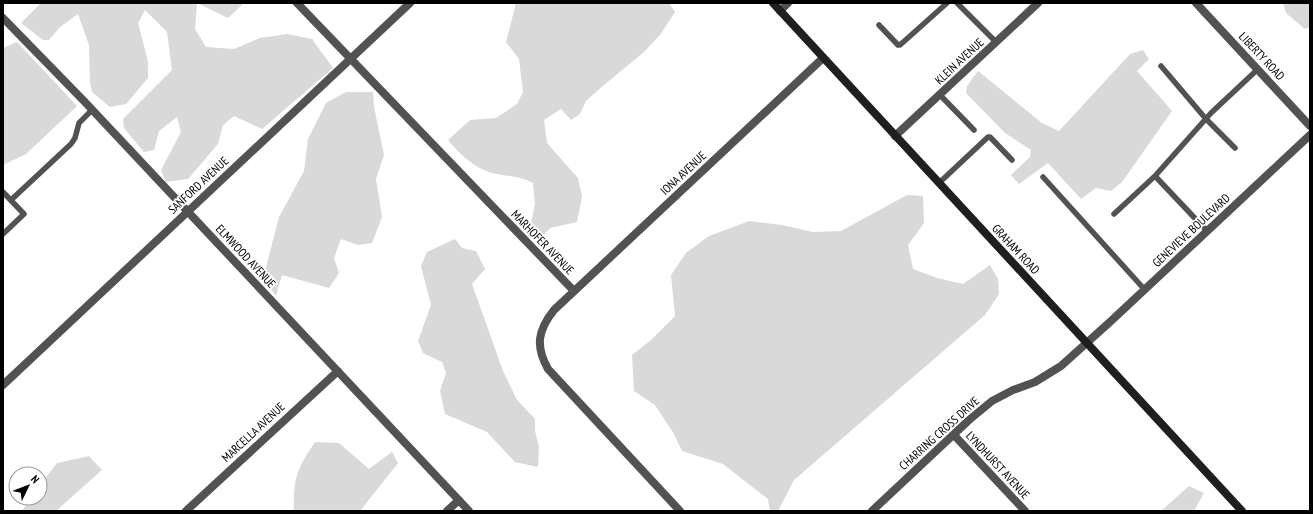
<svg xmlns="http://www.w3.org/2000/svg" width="1313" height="514" viewBox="0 0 1313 514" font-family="'PT Sans Narrow',sans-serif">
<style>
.green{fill:#d9d9d9}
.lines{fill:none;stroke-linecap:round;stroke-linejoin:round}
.lane{stroke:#525252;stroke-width:5.5}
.street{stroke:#525252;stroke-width:8}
.secondary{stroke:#1f1f1f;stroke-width:8}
.labels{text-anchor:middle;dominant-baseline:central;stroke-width:3.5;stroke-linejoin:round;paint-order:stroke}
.street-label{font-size:12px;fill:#000;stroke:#fff}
</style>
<rect width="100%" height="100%" fill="#fff"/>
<!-- green -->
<path class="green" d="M 41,3 L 244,3 L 228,18 L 197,3 L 195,29 L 206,47 L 234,49 L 260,38 L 287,34 L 312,39 L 333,68 L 262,129 L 234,116 L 223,125 L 218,144 L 188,179 L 166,182 L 161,170 L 181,132 L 177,117 L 159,131 L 154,150 L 144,152 L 124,128 L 123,119 L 172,70 L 167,32 L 145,10 L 138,23 L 148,61 L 148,78 L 126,104 L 110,107 L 92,92 L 90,82 L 89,45 L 78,14 L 60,27 L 49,40 L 43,40 L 21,23 Z
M 516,3 L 669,3 L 675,12 L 660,35 L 644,52 L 604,85 L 586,101 L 580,114 L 571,120 L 561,109 L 544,120 L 547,143 L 578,178 L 582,196 L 577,222 L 550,228 L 539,240 L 531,223 L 535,204 L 533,183 C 516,174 502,177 486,171 C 470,164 459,153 448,140 L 470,120 L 496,118 L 517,104 L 523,92 L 519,59 L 506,42 Z
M 1283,3 L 1310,3 L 1310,27 L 1305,29 L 1286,13 Z
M 17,42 L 77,106 L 26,154 L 3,165 L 3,48 Z
M 1143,50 L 1149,59 L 1137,71 L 1172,111 L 1122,182 L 1111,191 L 1096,188 L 1081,199 L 1048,163 L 1019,184 L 1011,175 L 1030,157 L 1031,150 L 1005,133 L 966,93 L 967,86 L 978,71 L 1042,123 L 1059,131 L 1130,54 Z
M 346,92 L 373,92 L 374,107 L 384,155 L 376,179 L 382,217 L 372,243 L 358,245 L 341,239 L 334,258 L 339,273 L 329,288 L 282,275 L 276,296 L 263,279 L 279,217 L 304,171 L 308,139 L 326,103 Z
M 907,195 L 923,196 L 924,223 L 908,245 L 913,269 L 937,278 L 963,284 L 990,265 L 998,279 L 999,294 L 985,315 L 794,480 L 778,511 L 770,511 L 768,499 L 723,464 L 682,451 L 674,434 L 655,405 L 634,391 L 632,355 L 651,340 L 675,316 L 671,275 L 686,253 L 709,236 L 749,221 L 782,225 L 813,232 L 841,231 Z
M 455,239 L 462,248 L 476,251 L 485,269 L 472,284 L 503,371 L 517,400 L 535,419 L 535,431 L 539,447 L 538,467 L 515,462 L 487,432 L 445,414 L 440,391 L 446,373 L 442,362 L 423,353 L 418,341 L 431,305 L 421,266 L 427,252 Z
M 315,442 L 339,443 L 369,469 L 392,452 L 398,463 L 360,511 L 294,511 C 293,478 297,469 315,442 Z
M 89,456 L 102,470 L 56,511 L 22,511 L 31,498 L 40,498 L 40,485 L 57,463 Z
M 1189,486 L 1204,493 L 1194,511 L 1161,511 Z"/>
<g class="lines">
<!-- lane -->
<path class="lane" d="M 957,3 L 996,42
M 879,25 L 898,45 L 900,45 L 947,3
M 1161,66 L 1206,119 L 1235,148
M 940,95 L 974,130
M 1043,177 L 1145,290
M 939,183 L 988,137 L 990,137 L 1012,160
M 3,192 L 24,214 L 3,234
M 11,200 L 71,144 L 75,138 L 79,123 L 92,110
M 1114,214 L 1155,176
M 1207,231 L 1155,176 L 1211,113 L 1258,69"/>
<!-- street -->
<path class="street" d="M 297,3 L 574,291
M 1196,3 L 1310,126
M 780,11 L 788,3
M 3,18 L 83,100 L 469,511
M 895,136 L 1038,3
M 3,385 L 410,3
M 954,435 L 1025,511
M 186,511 L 338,371
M 447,511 L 459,500
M 680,511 L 548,369 C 535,346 538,330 554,310 L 823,58
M 872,511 L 969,420 L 992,401 L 1013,390 L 1035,382 L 1061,366 L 1111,321 L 1310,135"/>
<!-- secondary -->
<path class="secondary" d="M 773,3 L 1242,511"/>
</g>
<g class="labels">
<!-- street labels -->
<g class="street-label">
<text transform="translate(1262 56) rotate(47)">LIBERTY ROAD</text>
<text transform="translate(959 61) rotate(-43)">KLEIN AVENUE</text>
<text transform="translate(683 173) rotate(-43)">IONA AVENUE</text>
<text transform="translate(198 185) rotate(-43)">SANFORD AVENUE</text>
<text transform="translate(1191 230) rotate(-43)">GENEVIEVE BOULEVARD</text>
<text transform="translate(543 242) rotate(46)">MARHOFER AVENUE</text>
<text transform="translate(1016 249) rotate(47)">GRAHAM ROAD</text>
<text transform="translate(246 256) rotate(47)">ELMWOOD AVENUE</text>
<text transform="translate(253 432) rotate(-43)">MARCELLA AVENUE</text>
<text transform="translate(939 433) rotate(-42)">CHARRING CROSS DRIVE</text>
<text transform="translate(998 465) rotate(47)">LYNDHURST AVENUE</text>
</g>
</g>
<!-- border -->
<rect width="1313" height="514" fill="none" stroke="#000000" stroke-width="8"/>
<!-- north arrow -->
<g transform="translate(28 486) rotate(47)"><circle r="19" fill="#ffffff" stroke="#999999"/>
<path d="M0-3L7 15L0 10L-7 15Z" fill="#000000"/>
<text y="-6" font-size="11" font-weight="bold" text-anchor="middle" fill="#000000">N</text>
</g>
</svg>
